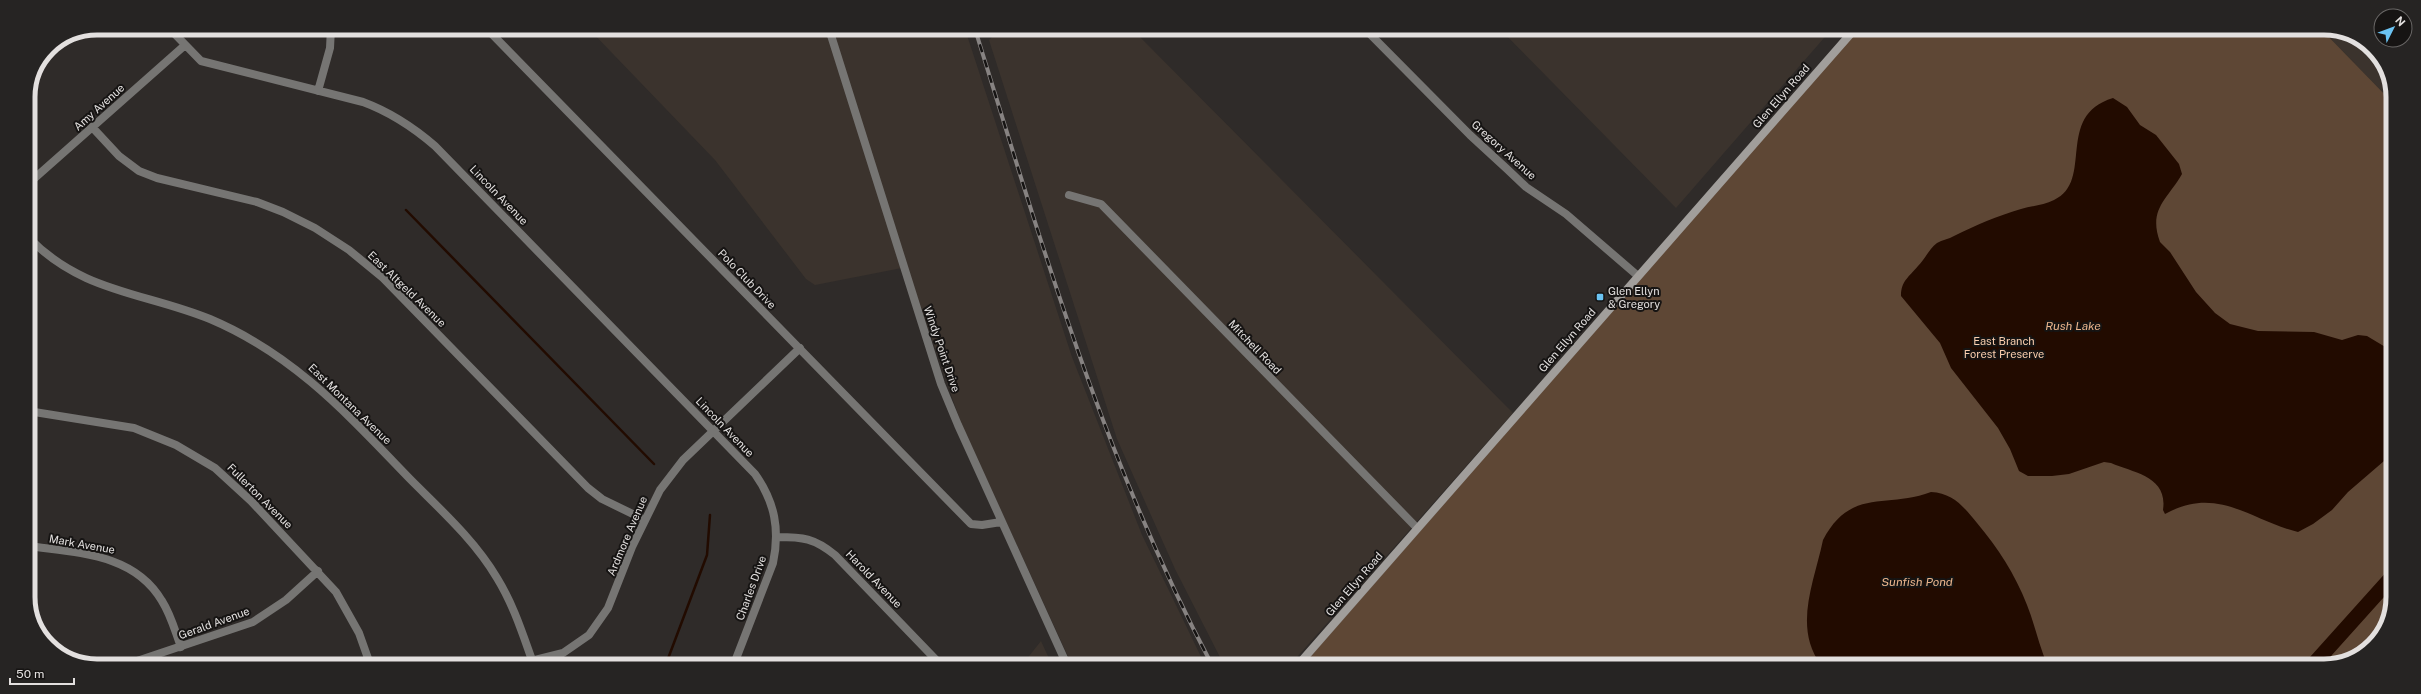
<svg xmlns="http://www.w3.org/2000/svg" width="2421" height="694" viewBox="0 0 2421 694" font-family="'Public Sans',sans-serif">
<style>
.built{fill:#3b332d}
.green{fill:#5e4735}
.water{fill:#220b00}
.lines{fill:none;stroke-linecap:round;stroke-linejoin:round}
.stream{stroke:#220b00;stroke-width:2.5}
.river{stroke:#220b00;stroke-width:15}
.street{stroke:#767573;stroke-width:8}
.secondary{stroke:#a19e9b;stroke-width:8}
.rail-casing{stroke:#878382;stroke-width:4}
.rail{stroke:#161413;stroke-width:2.5;stroke-dasharray:8;stroke-linecap:butt}
.poi-dot{fill:#6bc3f2;stroke:#161413;stroke-width:1.5}
.labels{text-anchor:middle;dominant-baseline:central;stroke-width:4;stroke-linejoin:round;paint-order:stroke}
.street-label{font-size:11px;fill:#e3e0df;stroke:#161413}
.poi-label{font-size:11px;fill:#e3e0df;stroke:#161413;text-anchor:start}
.park-label{font-size:11px;fill:#faceae;stroke:#161413}
.water-label{font-size:12px;font-style:italic;fill:#e8b38b;stroke:#161413}
.rim{fill:none;stroke:#e3e0df;stroke-width:5}
</style>
<rect width="100%" height="100%" fill="#2f2b29"/>
<!-- built -->
<path class="built" d="M 589,29 L 965,29 L 1072,357 L 1142,535 L 1205,665 L 1072,665 L 962,426 L 907,267 L 815,285 L 806,279 L 715,160 Z
M 1000,29 L 1132,29 L 1513,413 L 1290,665 L 1224,665 L 1175,569 L 1117,439 L 989,40 Z
M 1500,29 L 1831,30 L 1676,208 Z
M 2322,30 L 2341,30 L 2376,52 L 2393,93 L 2393,103 Z
M 1041,641 L 1052,665 L 1022,665 Z"/>
<!-- green -->
<path class="green" d="M 1858,30 L 2322,30 L 2393,103 L 2391,614 L 2366,652 L 2324,666 L 1303,665 Z"/>
<!-- water -->
<path class="water" d="M 2113,98 L 2127,107 L 2140,125 L 2156,135 L 2179,164 L 2182,174 C 2167,200 2148,209 2160,242 L 2170,252 L 2196,292 L 2215,313 L 2230,324 L 2258,331 L 2314,332 L 2342,340 L 2358,335 L 2367,336 L 2392,351 L 2391,455 L 2348,492 L 2332,510 L 2313,524 L 2298,532 C 2250,520 2217,485 2165,514 L 2163,510 C 2168,476 2134,473 2111,463 L 2104,462 L 2069,474 L 2052,476 L 2028,476 L 2019,471 L 2010,449 L 1998,428 L 1951,368 L 1940,343 L 1901,296 C 1901,281 1909,277 1918,266 C 1925,259 1929,249 1937,243 C 1942,240 1949,239 1954,236 C 1976,225 1997,216 2021,209 C 2032,206 2044,205 2054,200 C 2095,181 2054,116 2113,98 Z
M 1931,492 C 1953,493 1964,507 1977,523 C 1998,548 2015,574 2027,605 C 2035,625 2039,646 2048,666 L 1821,665 C 1793,627 1814,583 1823,540 C 1851,487 1886,509 1931,492 Z"/>
<g class="lines">
<!-- stream -->
<path class="stream" d="M 406,210 L 654,464
M 666,664 L 707,555 L 710,515"/>
<!-- river -->
<path class="river" d="M 2312,666 L 2391,578"/>
<!-- street -->
<path class="street" d="M 169,28 L 201,61 L 363,102 C 390,112 413,127 435,146 L 755,474 C 775,502 780,530 773,563 L 734,664
M 486,28 L 971,524 L 982,525 L 1001,522
M 829,29 L 941,384 L 958,425 L 1067,665
M 1365,29 L 1470,135 L 1507,169 L 1526,187 L 1566,214 L 1638,276
M 318,91 L 330,48 L 331,28
M 92,127 L 119,156 L 139,171 L 157,178 L 257,202 L 283,212 L 315,228 L 349,250 L 383,278 L 588,488 L 602,499 L 645,520
M 28,184 L 184,46
M 1069,195 L 1101,204 L 1417,528
M 28,237 C 82,293 144,292 210,319 C 295,355 349,416 412,481 C 442,511 475,541 497,578 C 513,604 522,632 532,660
M 28,411 L 134,428 L 176,445 L 215,468 L 251,501 L 336,592 L 359,633 L 370,664
M 777,537 C 803,537 814,538 835,555 L 941,665
M 28,546 C 77,553 134,553 162,601 C 171,615 175,631 181,647
M 128,664 L 253,622 L 286,600 L 318,571
M 519,664 L 563,653 L 589,635 L 608,608 L 632,547 L 660,490 L 683,460 L 800,348"/>
<!-- secondary -->
<path class="secondary" d="M 1298,665 L 1854,30"/>
<!-- rail casing -->
<g class="rail-casing">
<path id="rail" d="M 975,29 C 1043,248 1104,461 1212,665"/>
</g>
<!-- rail -->
<use href="#rail" class="rail"/>
</g>
<!-- markers -->
<rect class="poi-dot" x="1596" y="293" width="8" height="8" rx="2"/>
<g class="labels">
<!-- street labels -->
<g class="street-label">
<text transform="translate(1781 96) rotate(-49)">Glen Ellyn Road</text>
<text transform="translate(99 107) rotate(-42)">Amy Avenue</text>
<text transform="translate(1504 150) rotate(42)">Gregory Avenue</text>
<text transform="translate(499 195) rotate(46)">Lincoln Avenue</text>
<text transform="translate(747 279) rotate(46)">Polo Club Drive</text>
<text transform="translate(407 289) rotate(44)">East Altgeld Avenue</text>
<text transform="translate(1567 340) rotate(-49)">Glen Ellyn Road</text>
<text transform="translate(1255 347) rotate(46)">Mitchell Road</text>
<text transform="translate(942 349) rotate(71)">Windy Point Drive</text>
<text transform="translate(350 404) rotate(44)">East Montana Avenue</text>
<text transform="translate(725 427) rotate(46)">Lincoln Avenue</text>
<text transform="translate(260 496) rotate(45)">Fullerton Avenue</text>
<text transform="translate(627 536) rotate(-67)">Ardmore Avenue</text>
<text transform="translate(82 544) rotate(10)">Mark Avenue</text>
<text transform="translate(874 579) rotate(46)">Harold Avenue</text>
<text transform="translate(1354 584) rotate(-49)">Glen Ellyn Road</text>
<text transform="translate(751 588) rotate(-70)">Charles Drive</text>
<text transform="translate(214 623) rotate(-20)">Gerald Avenue</text>
</g>
<!-- poi labels -->
<g class="poi-label">
<text x="1608" y="291">Glen Ellyn<tspan x="1608" dy="13">&amp; Gregory</tspan></text>
</g>
<!-- park labels -->
<g class="park-label">
<text x="2004" y="341">East Branch<tspan x="2004" dy="13">Forest Preserve</tspan></text>
</g>
<!-- water labels -->
<g class="water-label">
<text x="2073" y="326">Rush Lake</text>
<text x="1917" y="582">Sunfish Pond</text>
</g>
</g>
<!-- crop -->
<path d="M0 0H2421V694H0ZM97 35H2324A62 62 0 0 1 2386 97V597A62 62 0 0 1 2324 659H97A62 62 0 0 1 35 597V97A62 62 0 0 1 97 35Z" fill="#262423" fill-rule="evenodd"/>
<path class="rim" d="M97 35H2324A62 62 0 0 1 2386 97V597A62 62 0 0 1 2324 659H97A62 62 0 0 1 35 597V97A62 62 0 0 1 97 35Z"/>
<!-- north arrow -->
<g transform="translate(2393 28) rotate(48)"><circle r="19" fill="#161413" stroke="#686665"/>
<path d="M0-3L7 15L0 10L-7 15Z" fill="#6bc3f2"/>
<text y="-6" font-size="11" font-weight="bold" text-anchor="middle" fill="#e3e0df">N</text>
</g>
<!-- scale -->
<path d="M10 678v6h64v-6" fill="none" stroke="#e3e0df" stroke-width="2"/>
<text x="16" y="678" font-size="12" fill="#e3e0df" stroke="#161413" stroke-width="3" paint-order="stroke">50 m</text>
</svg>
